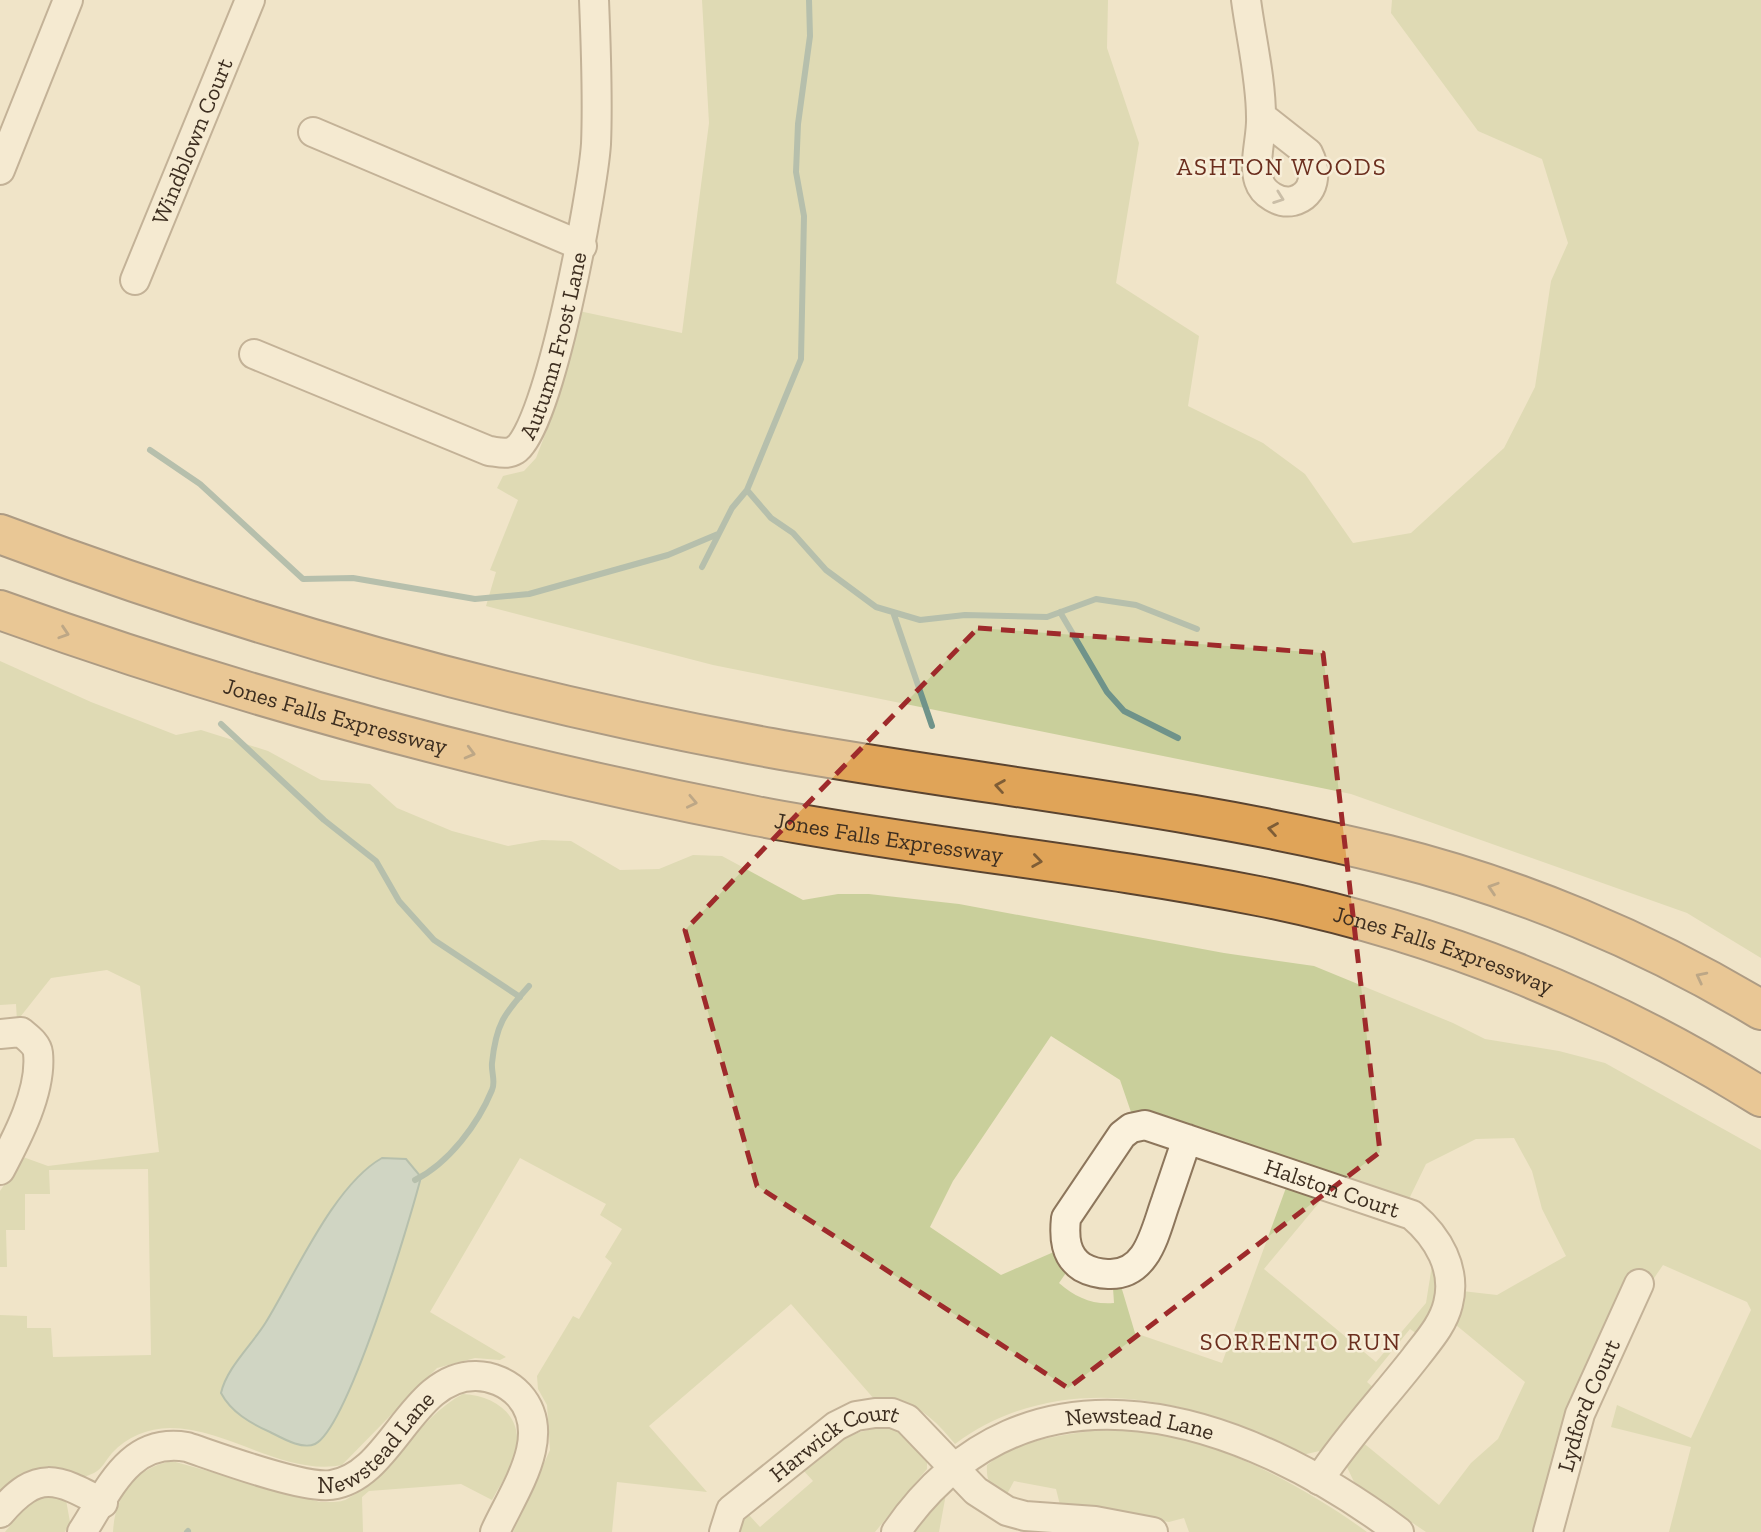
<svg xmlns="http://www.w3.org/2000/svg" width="1761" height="1532" viewBox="0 0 1761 1532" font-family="'Zilla Slab',serif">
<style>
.green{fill:#c9cf9b}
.water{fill:#a9c4bc;stroke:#6f938a;stroke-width:2}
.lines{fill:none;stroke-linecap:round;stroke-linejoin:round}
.stream{stroke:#6f938a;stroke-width:6}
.minor-casing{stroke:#8d765c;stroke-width:32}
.highway-casing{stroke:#5b4430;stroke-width:42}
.minor{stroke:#faf1dc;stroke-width:28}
.highway{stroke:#e0a458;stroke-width:38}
.oneway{stroke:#9c907e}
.oneway2{stroke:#7e5d36}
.marked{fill:none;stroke:#9e2a2b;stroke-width:5;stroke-dasharray:14 9;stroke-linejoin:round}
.labels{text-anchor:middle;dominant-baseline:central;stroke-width:5;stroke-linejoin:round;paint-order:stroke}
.street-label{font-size:23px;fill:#3d2e20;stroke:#f7eed8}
.neighbourhood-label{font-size:24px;letter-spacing:2px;fill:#6b2e1e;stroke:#f7eed8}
</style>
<rect width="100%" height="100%" fill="#f0e4c8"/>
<!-- green -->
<path class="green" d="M 702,0 L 1108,0 L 1107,48 L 1139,143 L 1116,283 L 1199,336 L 1188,406 L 1263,443 L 1305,474 L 1353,543 L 1411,533 L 1504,448 L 1535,387 L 1551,281 L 1568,243 L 1542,159 L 1478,131 L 1391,13 L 1392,0 L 1761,0 L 1761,958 L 1687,913 L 1351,794 L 713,665 L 486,606 L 496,572 L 490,570 L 518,500 L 497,488 L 503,476 L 524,471 L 536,458 L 558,401 L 579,311 L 682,333 L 709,123 Z
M 0,661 L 91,702 L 176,735 L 201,730 L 268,751 L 321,780 L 370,784 L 397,808 L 452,831 L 508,846 L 542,840 L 571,841 L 620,870 L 659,869 L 693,855 L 722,856 L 803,900 L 838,894 L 869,894 L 959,904 L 1224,953 L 1314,966 L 1453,1023 L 1485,1039 L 1559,1051 L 1605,1063 L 1761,1150 L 1761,1532 L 1669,1532 L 1691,1447 L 1611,1427 L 1617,1405 L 1691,1438 L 1751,1310 L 1747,1302 L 1663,1265 L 1650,1284 L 1535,1532 L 1426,1532 L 1355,1484 L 1346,1465 L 1361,1441 L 1439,1505 L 1471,1463 L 1498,1439 L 1525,1382 L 1456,1325 L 1463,1304 L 1462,1291 L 1497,1295 L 1566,1256 L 1542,1209 L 1532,1171 L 1514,1138 L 1476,1139 L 1426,1164 L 1408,1201 L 1157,1117 L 1132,1115 L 1120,1080 L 1051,1036 L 953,1181 L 930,1227 L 1001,1275 L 1056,1251 L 1068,1270 L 1059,1283 C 1075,1297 1092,1305 1114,1303 L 1113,1288 L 1121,1286 L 1135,1333 L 1222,1363 L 1287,1185 L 1323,1198 L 1264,1269 L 1376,1362 L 1426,1303 L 1433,1259 C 1438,1289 1435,1309 1417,1334 L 1410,1329 L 1367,1382 L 1374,1388 L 1324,1450 L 1302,1455 C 1197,1398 1060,1366 955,1444 C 934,1418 911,1396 875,1400 L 791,1304 L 649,1426 L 707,1492 L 617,1482 L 612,1532 L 513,1532 L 550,1450 L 547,1405 L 538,1389 L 537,1376 L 573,1316 L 579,1319 L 612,1263 L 605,1257 L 622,1229 L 600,1215 L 606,1204 L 520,1158 L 430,1312 L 506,1357 L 500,1360 L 475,1358 L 437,1368 L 342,1465 C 285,1476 227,1428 170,1428 C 148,1428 127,1437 112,1453 C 106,1460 102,1469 94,1473 C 66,1486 31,1489 0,1495 L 0,1315 L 27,1316 L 27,1328 L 51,1328 L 53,1357 L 151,1355 L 148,1169 L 49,1170 L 50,1194 L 25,1194 L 25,1230 L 6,1230 L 7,1267 L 0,1267 L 0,1191 L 23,1157 L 48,1166 L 159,1152 L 140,986 L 107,970 L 51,978 L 17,1021 L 16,1004 L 0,1005 Z
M 463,1394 C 500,1396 528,1421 513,1460 C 508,1474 499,1487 492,1500 L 461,1484 L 369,1491 L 362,1497 L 363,1532 L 113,1532 C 115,1495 135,1468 172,1461 L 320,1502 C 328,1502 340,1503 347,1499 C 393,1474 417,1418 463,1394 Z
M 887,1427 L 899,1429 L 927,1460 L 927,1469 L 875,1532 L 736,1532 L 738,1522 L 749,1515 L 760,1527 L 813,1481 L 803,1470 C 831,1444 848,1431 887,1427 Z
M 1105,1429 C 1125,1431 1145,1431 1164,1434 C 1233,1448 1311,1491 1367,1532 L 1189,1532 L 1184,1518 L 1169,1522 L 1060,1505 L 1056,1489 L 1014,1481 L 1006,1496 C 991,1487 986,1483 987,1465 C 1020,1438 1065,1435 1105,1429 Z
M 47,1493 L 66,1500 L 70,1522 L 65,1532 L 5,1532 L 28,1503 Z
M 946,1494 L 939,1532 L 915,1532 Z"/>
<!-- water -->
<path class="water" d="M 382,1158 L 406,1159 L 421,1177 C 410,1220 348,1428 315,1444 C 302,1450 282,1438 270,1432 C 250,1423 231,1412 221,1393 C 227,1367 252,1345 266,1322 C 296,1273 334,1185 382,1158 Z"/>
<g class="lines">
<!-- stream -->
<path class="stream" d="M 150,450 L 200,484 L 303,579 L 353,578 L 475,599 L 529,594 L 668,555 L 718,534
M 747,490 L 771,518 L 793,533 L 826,570 L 876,607 L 920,620 L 965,615 L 1047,617 L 1096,599 L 1136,605 L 1197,629
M 702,567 L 732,508 L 747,490 L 801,359 L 804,216 L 796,172 L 798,124 L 810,36 L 809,0
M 893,612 L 932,726
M 1060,612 L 1107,692 L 1124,711 L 1178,738
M 221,724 L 324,820 L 376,861 L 399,901 L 434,940 L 520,997
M 415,1180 C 449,1163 478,1124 492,1090 C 496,1082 491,1072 492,1063 C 496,1024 504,1014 529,986
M 187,1532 L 188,1531"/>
<!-- minor casing -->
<g class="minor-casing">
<g id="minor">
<path d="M 1246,0 C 1251,38 1261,79 1261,117 C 1262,137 1253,162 1259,181 C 1263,194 1280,204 1293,201 C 1316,195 1317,171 1308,153 L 1261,116"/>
<path d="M 313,132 L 582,246"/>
<path d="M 0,170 L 68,0"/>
<path id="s1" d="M 135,280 L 250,0"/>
<path id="s2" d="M 254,354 L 489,451 C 498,452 507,455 515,450 C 549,431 593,190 596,144 C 598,96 596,48 594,0"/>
<path d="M 0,1034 L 21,1032 C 28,1038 37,1044 38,1053 C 42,1091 17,1138 0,1170"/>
<path id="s3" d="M 1187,1139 C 1180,1160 1173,1180 1166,1201 C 1155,1231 1148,1276 1108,1274 C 1100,1274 1089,1271 1082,1267 C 1065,1256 1064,1237 1066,1218 L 1122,1135 L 1131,1128 L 1145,1125 L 1412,1215 C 1438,1237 1457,1269 1448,1304 C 1443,1325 1427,1342 1415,1358 C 1383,1399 1347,1437 1319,1480"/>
<path d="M 0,1513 C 38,1469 56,1478 103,1503"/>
<path id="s4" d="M 82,1532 C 109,1491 128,1437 187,1447 C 217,1457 303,1489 331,1485 C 392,1477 411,1375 476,1376 C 491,1376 508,1383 519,1395 C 555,1435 513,1492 495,1532"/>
<path id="s5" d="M 724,1532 L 731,1510 L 836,1426 L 856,1416 L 875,1413 L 892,1413 L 907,1419 L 976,1491 L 1007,1511 L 1025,1516 L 1095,1521 L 1153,1532"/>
<path id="s6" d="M 896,1532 C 1029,1340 1244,1416 1399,1532"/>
<path id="s7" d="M 1548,1532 L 1580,1414 L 1639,1284"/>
</g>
</g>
<!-- highway casing -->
<g class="highway-casing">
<g id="highway">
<path d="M 0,534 C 250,628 508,700 771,748 C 976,785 1186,805 1388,855 C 1517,887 1647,941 1761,1010"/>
<path id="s8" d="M 0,610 C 246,699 500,766 756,816 C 923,848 1092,863 1258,896 C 1436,931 1608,1001 1761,1097"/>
</g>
</g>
<!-- minor -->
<use href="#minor" class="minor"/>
<!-- highway -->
<use href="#highway" class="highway"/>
</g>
<!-- one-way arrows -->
<defs><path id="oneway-chevron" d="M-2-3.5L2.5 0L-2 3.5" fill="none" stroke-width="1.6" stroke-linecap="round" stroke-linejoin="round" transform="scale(1.75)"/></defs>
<use class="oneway" href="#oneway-chevron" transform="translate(1279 198) rotate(20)"/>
<g class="oneway2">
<use href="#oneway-chevron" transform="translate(64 633) rotate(18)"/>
<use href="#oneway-chevron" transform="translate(470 753) rotate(15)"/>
<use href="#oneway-chevron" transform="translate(1000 786) rotate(-171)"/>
<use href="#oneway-chevron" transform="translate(692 802) rotate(12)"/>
<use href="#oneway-chevron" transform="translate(1273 829) rotate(-170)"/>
<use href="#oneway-chevron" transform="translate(1037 861) rotate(8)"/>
<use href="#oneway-chevron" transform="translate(1493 888) rotate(-162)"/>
<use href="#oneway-chevron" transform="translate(1701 977) rotate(-153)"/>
</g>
<!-- marked area -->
<path d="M0 0H1761V1532H0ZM 978,628 L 1323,653 L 1380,1152 L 1068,1388 L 757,1186 L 685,930 Z" fill="#f0e4c8" fill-opacity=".55" fill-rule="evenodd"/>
<path class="marked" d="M 978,628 L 1323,653 L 1380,1152 L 1068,1388 L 757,1186 L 685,930 Z"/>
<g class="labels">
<!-- street labels -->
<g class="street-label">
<text stroke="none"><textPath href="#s1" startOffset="150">Windblown Court</textPath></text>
<text stroke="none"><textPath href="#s2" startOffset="394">Autumn Frost Lane</textPath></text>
<text stroke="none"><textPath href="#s8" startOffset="352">Jones Falls Expressway</textPath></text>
<text stroke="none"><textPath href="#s8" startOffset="919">Jones Falls Expressway</textPath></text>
<text stroke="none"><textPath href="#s8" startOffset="1486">Jones Falls Expressway</textPath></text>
<text stroke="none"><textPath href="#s3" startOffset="572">Halston Court</textPath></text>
<text stroke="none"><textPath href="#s7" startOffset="133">Lydford Court</textPath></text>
<text stroke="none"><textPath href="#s6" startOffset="285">Newstead Lane</textPath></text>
<text stroke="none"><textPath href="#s4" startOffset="357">Newstead Lane</textPath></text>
<text stroke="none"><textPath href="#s5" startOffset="150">Harwick Court</textPath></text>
</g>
<!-- neighbourhood labels -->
<g class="neighbourhood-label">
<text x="1282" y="166">ASHTON WOODS</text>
<text x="1301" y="1341">SORRENTO RUN</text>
</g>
</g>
</svg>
